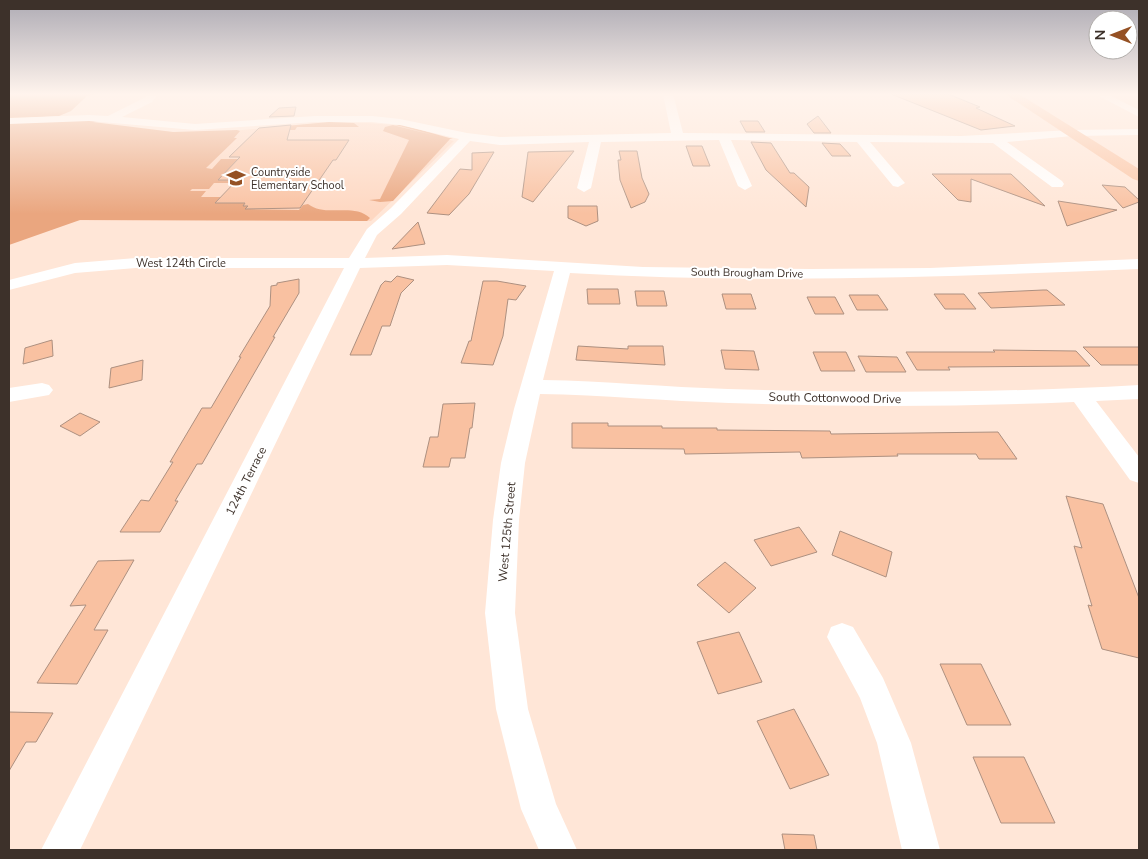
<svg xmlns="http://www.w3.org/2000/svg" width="1148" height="859" viewBox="0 0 1148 859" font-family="'Nunito Sans',sans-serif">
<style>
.built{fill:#fed7c1}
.green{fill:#eaa67f}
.building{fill:#f9c1a1;stroke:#ad9080}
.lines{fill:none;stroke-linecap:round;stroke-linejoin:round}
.minor{fill:#fff;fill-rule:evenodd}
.major{fill:#fbc6a6;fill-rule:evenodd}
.labels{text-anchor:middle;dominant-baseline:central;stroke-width:4;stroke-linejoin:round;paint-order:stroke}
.far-poi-label{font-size:11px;fill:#3d312a;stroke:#fff;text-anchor:start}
.far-street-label{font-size:11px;fill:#3d312a;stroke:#fff}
.street-label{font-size:12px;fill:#3d312a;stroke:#fff}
</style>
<rect width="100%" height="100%" fill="#ffe6d7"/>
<!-- built -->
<path class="built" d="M 319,123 L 368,123 L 393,125 L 454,141 L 371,221 L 9,220 L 153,130 L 173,132 L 220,132 Z"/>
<!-- green -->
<path class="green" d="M 9,94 L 95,94 L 87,96 L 71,111 L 59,116 L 9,119 Z
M 54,121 L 98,121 L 93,122 L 173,132 L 237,130 L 240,131 L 234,138 L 237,138 L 206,168 L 212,169 L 221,159 L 238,159 L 243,180 L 238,183 L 214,183 L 209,189 L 192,189 L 190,191 L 206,191 L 201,197 L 221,197 L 216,203 L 245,203 L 244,206 L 248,206 L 246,209 L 299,210 L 303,205 L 308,204 C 326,218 353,202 370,218 L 367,221 L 80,220 L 9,245 L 9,123 Z
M 329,122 L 354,123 L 359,127 L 297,127 L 295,130 L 267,130 L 264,128 Z
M 393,125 L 437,136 L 395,125 L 403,125 L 453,139 L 450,139 L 393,201 L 380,202 L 369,200 L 380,199 L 409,140 L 383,131 L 385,127 Z"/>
<!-- building -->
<path class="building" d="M 891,94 L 948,94 L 980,107 L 976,108 L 1015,126 L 981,130 Z
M 296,107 L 294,116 L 269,117 L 279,108 Z
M 818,116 L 831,133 L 814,133 L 807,124 Z
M 740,121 L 758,121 L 765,132 L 746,132 Z
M 291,125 L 287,140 L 349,140 L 336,160 L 333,160 L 300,208 L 245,209 L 248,206 L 243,206 L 245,203 L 215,203 L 237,180 L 218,180 L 240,157 L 229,157 L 259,128 Z
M 751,142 L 771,143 L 790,173 L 794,173 L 809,187 L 806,207 L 766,170 Z
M 822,143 L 840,144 L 851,156 L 832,156 Z
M 686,146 L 702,146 L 710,166 L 693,166 Z
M 574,151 L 533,202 L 522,197 L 528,152 Z
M 619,151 L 637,151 L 642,178 L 649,194 L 645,202 L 631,208 L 620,180 L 618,160 L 621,160 Z
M 494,152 L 469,194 L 449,215 L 427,213 L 460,169 L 472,170 L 472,153 Z
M 932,174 L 1011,174 L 1045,206 L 971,179 L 971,202 L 958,200 Z
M 1102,185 L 1125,187 L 1139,200 L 1139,202 L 1123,208 Z
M 1058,201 L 1117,210 L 1067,226 Z
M 568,206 L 597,206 L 598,221 L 586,226 L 568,218 Z
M 418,222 L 425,244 L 392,249 Z
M 397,276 L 414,280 L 401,293 L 390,326 L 382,326 L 371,355 L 350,355 L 381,285 L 385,281 L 391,282 Z
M 299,279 L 299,293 L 273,337 L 275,337 L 202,464 L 197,464 L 175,501 L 178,501 L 160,532 L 120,532 L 141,500 L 149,501 L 173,462 L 170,462 L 202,408 L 211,408 L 241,357 L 239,357 L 270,306 L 271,286 L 277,285 L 277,283 Z
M 483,281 L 497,281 L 526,286 L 516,300 L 508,299 L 503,336 L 493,365 L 461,363 L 469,341 L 471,341 Z
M 587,289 L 618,289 L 620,304 L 588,304 Z
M 1043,290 L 1047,290 L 1065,305 L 991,308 L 978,293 Z
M 635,291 L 664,291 L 667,306 L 637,306 Z
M 722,294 L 751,294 L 756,309 L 726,309 Z
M 934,294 L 964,294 L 976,309 L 945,309 Z
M 849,295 L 878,295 L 888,310 L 857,310 Z
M 807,297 L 835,297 L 844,314 L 815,314 Z
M 52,340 L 53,356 L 23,364 L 25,348 Z
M 578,346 L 628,349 L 628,346 L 663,346 L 665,365 L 576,360 Z
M 1083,347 L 1139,347 L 1139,365 L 1101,365 Z
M 721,350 L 754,351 L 759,370 L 725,369 Z
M 993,350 L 1076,351 L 1090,366 L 948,367 L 950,370 L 917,370 L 906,352 L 995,352 Z
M 813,352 L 846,352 L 855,371 L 821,371 Z
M 858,356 L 897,357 L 906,372 L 866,372 Z
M 143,360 L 142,380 L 109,388 L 111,368 Z
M 475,403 L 472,428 L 470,428 L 465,458 L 451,458 L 449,467 L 423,467 L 430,437 L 438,437 L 443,404 Z
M 80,413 L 100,422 L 80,436 L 60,426 Z
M 572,423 L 608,423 L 608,426 L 662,426 L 662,428 L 717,428 L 717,430 L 830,431 L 831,434 L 998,432 L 1017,459 L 979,459 L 976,454 L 897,454 L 898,456 L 802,458 L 800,452 L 685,454 L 684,449 L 572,448 Z
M 1066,496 L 1103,504 L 1139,598 L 1139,658 L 1102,649 L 1088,605 L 1092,606 L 1074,546 L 1082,548 Z
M 799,527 L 817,552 L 771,566 L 754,540 Z
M 840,531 L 892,552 L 886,577 L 832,555 Z
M 134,560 L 94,630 L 108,630 L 77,684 L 37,683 L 86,605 L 70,606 L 98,561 Z
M 725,562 L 756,588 L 729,613 L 697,585 Z
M 739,632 L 762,682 L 718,694 L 697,642 Z
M 940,664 L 981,664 L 1011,725 L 967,725 Z
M 794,709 L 829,775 L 790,789 L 757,721 Z
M 9,712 L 53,713 L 36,742 L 26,742 L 9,771 Z
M 973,757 L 1024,757 L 1055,823 L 1001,823 Z
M 782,834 L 814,835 L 817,850 L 785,850 Z"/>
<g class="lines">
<!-- minor -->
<path class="minor" d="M 148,94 L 158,94 L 152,102 L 122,117 L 195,124 L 315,116 L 372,116 L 400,119 L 467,133 L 500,137 L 671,133 L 663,94 L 673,94 L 683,133 L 961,136 L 1072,130 L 1139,129 L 1139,135 L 1072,136 L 1007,142 L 1062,181 L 1064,184 L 1062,187 L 1052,187 L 993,143 L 870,142 L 905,183 L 898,187 L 893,186 L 857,142 L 731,140 L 752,186 L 745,190 L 738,186 L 719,140 L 601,142 L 591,188 L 584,192 L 577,188 L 589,142 L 500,145 L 470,141 L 401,214 L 377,235 L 365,258 L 447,255 L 643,267 L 811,269 L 930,268 L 1139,259 L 1139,269 C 949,277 760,284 570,273 L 543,380 C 605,381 666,387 728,389 C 865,393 1002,393 1139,385 L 1139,399 L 1096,401 L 1139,457 L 1139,483 L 1130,480 L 1074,402 C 959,407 844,407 729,403 C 666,401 603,395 540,394 L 525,463 L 519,520 L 515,613 L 528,709 L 556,804 L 577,850 L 539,850 L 521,809 L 496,709 L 485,613 L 493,520 L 501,463 L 514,409 L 554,271 L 447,265 L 360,268 L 80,850 L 41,850 L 344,268 L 136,268 L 75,273 L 9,290 L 9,280 L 75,263 L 136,258 L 349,258 L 367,229 L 391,208 L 459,139 L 400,125 L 372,122 L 315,122 L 195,130 L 89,121 L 9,124 L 9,118 L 89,115 L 108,116 L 144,98 Z
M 1095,94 L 1107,94 L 1139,110 L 1139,117 Z
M 42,383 L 49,385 L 53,390 L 49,395 L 9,402 L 9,388 Z
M 842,623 L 853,627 L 883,678 L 911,743 L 940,850 L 902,850 L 877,743 L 860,698 L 827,637 L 831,627 Z"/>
<!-- major -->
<path class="major" d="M 1005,94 L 1019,94 L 1139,169 L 1139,181 L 1133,179 Z"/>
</g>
<!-- sky -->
<linearGradient id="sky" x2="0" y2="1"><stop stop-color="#aeabb4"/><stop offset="0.44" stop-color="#fff4ed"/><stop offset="1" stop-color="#fff4ed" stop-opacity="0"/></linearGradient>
<rect width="1148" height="214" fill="url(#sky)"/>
<!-- icons -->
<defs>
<g id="school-bare" transform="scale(1.5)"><path d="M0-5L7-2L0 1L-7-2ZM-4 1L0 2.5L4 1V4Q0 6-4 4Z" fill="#955124" stroke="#fff" stroke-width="2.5" paint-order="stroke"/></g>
</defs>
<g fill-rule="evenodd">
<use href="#school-bare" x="236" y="178"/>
</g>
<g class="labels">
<!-- far-poi labels -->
<g class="far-poi-label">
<text x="251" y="172">Countryside<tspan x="251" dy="13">Elementary School</tspan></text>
</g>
<!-- far-street labels -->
<g class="far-street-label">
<text x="181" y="263">West 124th Circle</text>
<text transform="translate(747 273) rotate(1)">South Brougham Drive</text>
</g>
<!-- street labels -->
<g class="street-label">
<text transform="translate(835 398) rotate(1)">South Cottonwood Drive</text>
<text transform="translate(246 481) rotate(-63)">124th Terrace</text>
<text transform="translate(507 532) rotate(-85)">West 125th Street</text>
</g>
</g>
<!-- border -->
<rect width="1148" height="859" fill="none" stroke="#3d312a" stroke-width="20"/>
<!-- north arrow -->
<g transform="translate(1113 35) rotate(270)"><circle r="24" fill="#ffffff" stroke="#b1adaa"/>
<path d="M0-4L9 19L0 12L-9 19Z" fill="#955124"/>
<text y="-8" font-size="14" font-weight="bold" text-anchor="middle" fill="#3d312a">N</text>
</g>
</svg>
